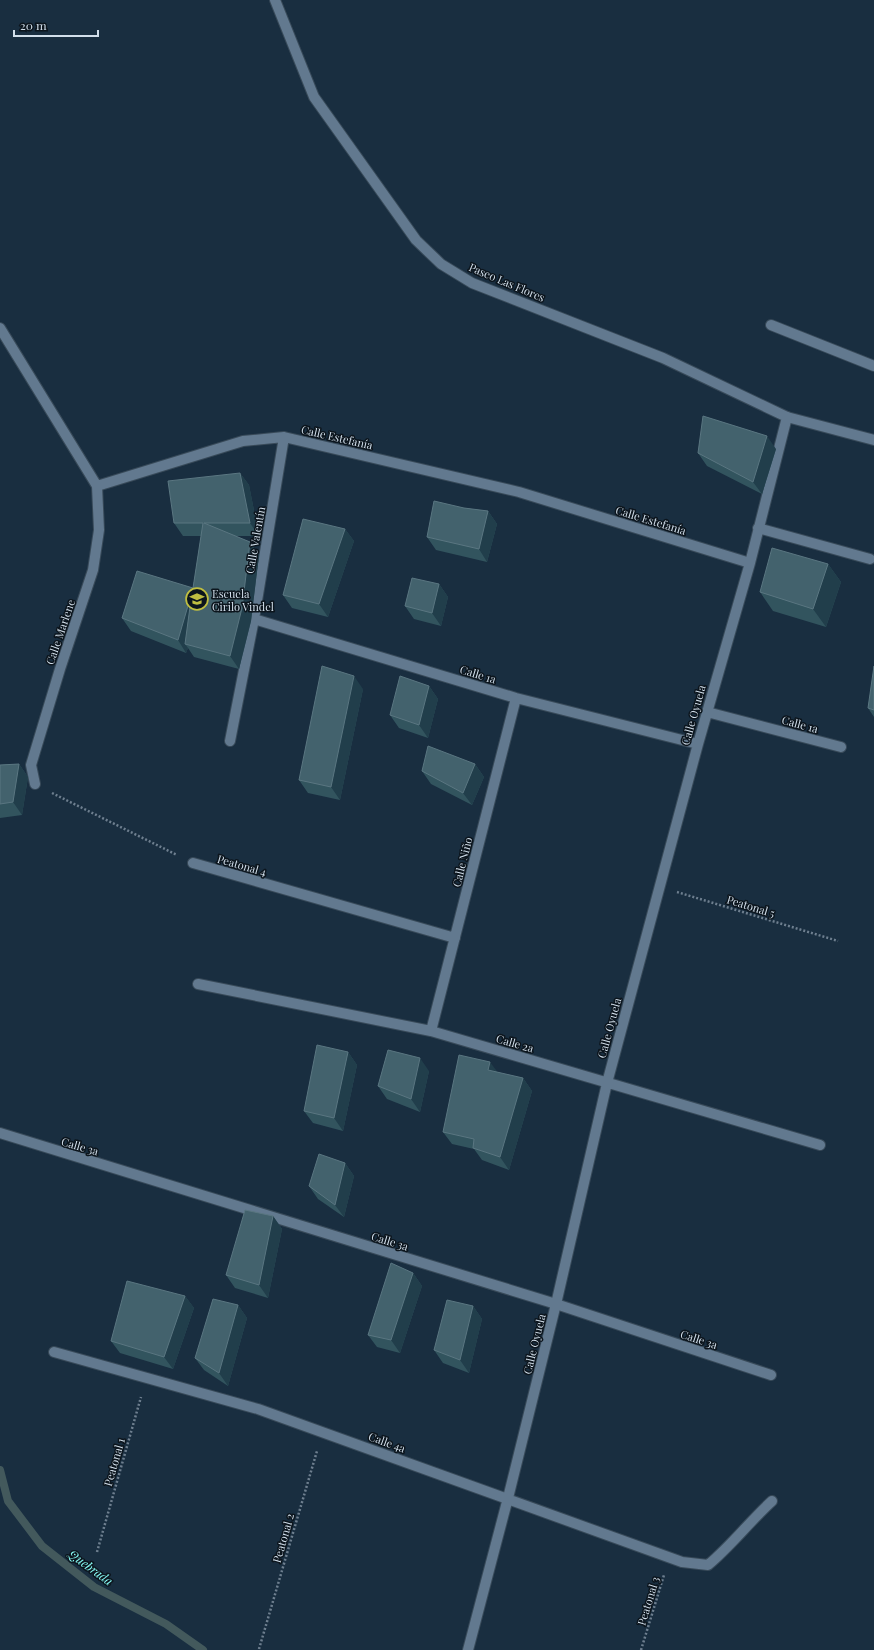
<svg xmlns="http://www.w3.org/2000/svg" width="874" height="1650" viewBox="0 0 874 1650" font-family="'Playfair Display',serif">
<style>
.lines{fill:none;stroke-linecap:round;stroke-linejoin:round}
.stream{stroke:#43595c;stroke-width:8}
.lane-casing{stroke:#384a59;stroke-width:12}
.street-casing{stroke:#384a59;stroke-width:12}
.path{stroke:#6e7f8f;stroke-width:2.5;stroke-dasharray:2 2;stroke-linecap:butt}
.lane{stroke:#62798f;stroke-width:10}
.street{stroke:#62798f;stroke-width:10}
.wall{fill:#32545e}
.shaded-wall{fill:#213e4b}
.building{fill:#43626d;stroke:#5a7681}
.labels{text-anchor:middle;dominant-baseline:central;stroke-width:3;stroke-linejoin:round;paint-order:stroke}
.street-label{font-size:11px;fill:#d2dfeb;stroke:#0c151d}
.poi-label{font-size:11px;fill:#d2dfeb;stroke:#0c151d;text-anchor:start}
.water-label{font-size:12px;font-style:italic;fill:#86fbf6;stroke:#0c151d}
</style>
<rect width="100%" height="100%" fill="#192e40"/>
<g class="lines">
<!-- stream -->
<path class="stream" d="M 0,1470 L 8,1501 L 42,1546 L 94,1587 L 166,1624 L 203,1650"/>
<!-- lane casing -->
<g class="lane-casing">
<path id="lane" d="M 771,325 L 874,366
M 787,417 L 874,440"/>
</g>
<!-- street casing -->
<g class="street-casing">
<path id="street" d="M 275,0 L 314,97 L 416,240 L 441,264 L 472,283 L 663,358 L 787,417 L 750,563 L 698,744 L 607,1083 L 556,1304 L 508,1498 L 468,1650
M 0,328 L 97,486 L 99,530 L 93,570 L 60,669 L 31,765 L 35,784
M 97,486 L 243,441 L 284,437 L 519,492 L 750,563
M 758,528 L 870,559
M 254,619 L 516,698 L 698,744
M 707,712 L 841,747
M 230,741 L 254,619 L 284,437
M 193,863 L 455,938
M 198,984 L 431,1031 L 820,1145
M 431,1031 L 516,698
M 0,1133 L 556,1304 L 771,1375
M 54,1352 L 258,1409 L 682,1562 L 708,1565 C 731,1546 750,1521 772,1501"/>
</g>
<!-- path -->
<path class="path" d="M 52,793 L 177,855
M 677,892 L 838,941
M 97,1552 L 141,1397
M 259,1649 L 317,1451
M 641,1650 L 664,1575"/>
<!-- lane -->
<use href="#lane" class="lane"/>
<!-- street -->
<use href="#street" class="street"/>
</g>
<!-- wall -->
<path class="wall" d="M 776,449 L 762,494 L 707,466 L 698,453 Z
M 240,473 L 249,485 L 259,536 L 234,536 L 250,542 L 259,555 L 251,621 L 239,669 L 194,657 L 188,648 L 186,653 L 131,631 L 122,618 L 193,588 L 201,536 L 183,536 L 174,523 Z
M 464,508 L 488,511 L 497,524 L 487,562 L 436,550 L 427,537 Z
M 345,529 L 354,541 L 328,617 L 292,608 L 283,595 Z
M 828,564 L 841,582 L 826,627 L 773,611 L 760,592 Z
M 439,584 L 448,597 L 441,626 L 414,619 L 405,606 Z
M 874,666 L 874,717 L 868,708 Z
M 429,686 L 438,699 L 428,738 L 399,728 L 390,715 Z
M 363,689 L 340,800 L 308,793 L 299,780 Z
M 19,764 L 28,777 L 22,815 L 0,818 L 0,765 Z
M 475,764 L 484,777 L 472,805 L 431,784 L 422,771 Z
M 348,1052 L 357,1065 L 343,1131 L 313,1123 L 304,1111 Z
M 429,1071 L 420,1112 L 387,1099 L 378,1086 Z
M 498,1073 L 523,1078 L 532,1091 L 509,1170 L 482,1160 L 474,1149 L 452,1144 L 443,1132 Z
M 345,1163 L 354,1176 L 344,1217 L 318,1199 L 309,1186 Z
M 273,1216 L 282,1229 L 268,1298 L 235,1288 L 226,1275 Z
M 413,1273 L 422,1286 L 400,1353 L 377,1347 L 368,1335 Z
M 185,1296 L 194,1308 L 173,1369 L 120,1353 L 111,1341 Z
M 238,1305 L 247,1318 L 228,1386 L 204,1370 L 195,1358 Z
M 473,1306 L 482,1319 L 469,1373 L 443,1363 L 434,1350 Z"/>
<!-- shaded-wall -->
<path class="shaded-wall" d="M 767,436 L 776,449 L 762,494 L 753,482 Z
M 240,473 L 249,485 L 259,536 L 250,523 Z
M 488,511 L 497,524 L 487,562 L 479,549 Z
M 345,529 L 354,541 L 328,617 L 319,604 Z
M 250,542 L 259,555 L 251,621 L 239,669 L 230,656 Z
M 828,564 L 841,582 L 826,627 L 813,609 Z
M 439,584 L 448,597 L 441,626 L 432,613 Z
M 192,592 L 185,644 L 188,648 L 186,653 L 178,640 Z
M 354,676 L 363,689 L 340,800 L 331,787 Z
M 429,686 L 438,699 L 428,738 L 419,725 Z
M 19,764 L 28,777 L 22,815 L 13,802 Z
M 475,764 L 484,777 L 472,805 L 463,793 Z
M 348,1052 L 357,1065 L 343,1131 L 334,1118 Z
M 420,1058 L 429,1071 L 420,1112 L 411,1099 Z
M 490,1062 L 499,1074 L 488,1070 Z
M 523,1078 L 532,1091 L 509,1170 L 500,1157 Z
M 345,1163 L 354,1176 L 344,1217 L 335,1205 Z
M 273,1216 L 282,1229 L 268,1298 L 259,1285 Z
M 413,1273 L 422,1286 L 400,1353 L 391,1340 Z
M 185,1296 L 194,1308 L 173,1369 L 164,1357 Z
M 238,1305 L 247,1318 L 228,1386 L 219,1373 Z
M 473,1306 L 482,1319 L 469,1373 L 460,1360 Z"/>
<!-- building -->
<path class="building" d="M 703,416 L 767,436 L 753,482 L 698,453 Z
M 240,473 L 250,523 L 204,523 L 250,542 L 242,608 L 230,656 L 185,644 L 192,592 L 178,640 L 122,618 L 137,571 L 193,588 L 203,523 L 174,523 L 168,481 Z
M 434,501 L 464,508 L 488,511 L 479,549 L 427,537 Z
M 303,519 L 345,529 L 319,604 L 283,595 Z
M 772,548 L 828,564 L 813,609 L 760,592 Z
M 412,578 L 439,584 L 432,613 L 405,606 Z
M 322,666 L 354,676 L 331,787 L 299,780 Z
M 874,666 L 874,710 L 868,708 Z
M 400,676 L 429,686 L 419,725 L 390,715 Z
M 428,746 L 475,764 L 463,793 L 422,771 Z
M 19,764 L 13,802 L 0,804 L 0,765 Z
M 317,1045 L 348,1052 L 334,1118 L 304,1111 Z
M 388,1050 L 420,1058 L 411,1099 L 378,1086 Z
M 459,1055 L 490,1062 L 488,1070 L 523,1078 L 500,1157 L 473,1148 L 474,1139 L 443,1132 Z
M 319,1154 L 345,1163 L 335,1205 L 309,1186 Z
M 245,1210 L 273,1216 L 259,1285 L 226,1275 Z
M 391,1263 L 413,1273 L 391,1340 L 368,1335 Z
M 127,1281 L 185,1296 L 164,1357 L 111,1341 Z
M 213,1299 L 238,1305 L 219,1373 L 195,1358 Z
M 447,1300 L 473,1306 L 460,1360 L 434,1350 Z"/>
<!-- icons -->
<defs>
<g id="school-ring" transform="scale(1.15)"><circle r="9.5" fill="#0c151d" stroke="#bfbe41" stroke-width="1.5"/><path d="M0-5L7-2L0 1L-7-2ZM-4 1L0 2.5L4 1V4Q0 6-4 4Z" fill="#bfbe41"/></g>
</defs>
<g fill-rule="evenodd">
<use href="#school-ring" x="197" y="599"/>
</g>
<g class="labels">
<!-- street labels -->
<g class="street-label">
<text transform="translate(507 282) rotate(23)">Paseo Las Flores</text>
<text transform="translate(337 437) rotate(13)">Calle Estefanía</text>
<text transform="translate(651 520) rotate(17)">Calle Estefanía</text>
<text transform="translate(255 540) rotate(-80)">Calle Valentín</text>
<text transform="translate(60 632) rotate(-71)">Calle Marlene</text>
<text transform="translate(478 674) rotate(17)">Calle 1a</text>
<text transform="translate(693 715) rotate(-74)">Calle Oyuela</text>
<text transform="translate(800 724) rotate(15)">Calle 1a</text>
<text transform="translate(462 862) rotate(-76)">Calle Niño</text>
<text transform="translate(242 865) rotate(16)">Peatonal 4</text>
<text transform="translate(751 906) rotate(17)">Peatonal 5</text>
<text transform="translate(609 1028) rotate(-75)">Calle Oyuela</text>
<text transform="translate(515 1043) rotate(16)">Calle 2a</text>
<text transform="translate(80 1146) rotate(16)">Calle 3a</text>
<text transform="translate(390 1241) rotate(17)">Calle 3a</text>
<text transform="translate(699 1339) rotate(18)">Calle 3a</text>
<text transform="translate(534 1344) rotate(-76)">Calle Oyuela</text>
<text transform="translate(387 1442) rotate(20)">Calle 4a</text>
<text transform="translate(114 1462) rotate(-74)">Peatonal 1</text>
<text transform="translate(283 1538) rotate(-74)">Peatonal 2</text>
<text transform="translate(648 1601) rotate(-73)">Peatonal 3</text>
</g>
<!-- poi labels -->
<g class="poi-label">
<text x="212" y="593">Escuela<tspan x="212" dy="13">Cirilo Vindel</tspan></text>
</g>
<!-- water labels -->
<g class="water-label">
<text transform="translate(91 1567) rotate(36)">Quebrada</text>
</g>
</g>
<!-- scale -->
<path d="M14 30v6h84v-6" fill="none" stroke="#d2dfeb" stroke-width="2"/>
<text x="20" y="30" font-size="12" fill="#d2dfeb" stroke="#0c151d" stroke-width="3" paint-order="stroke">20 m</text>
</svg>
